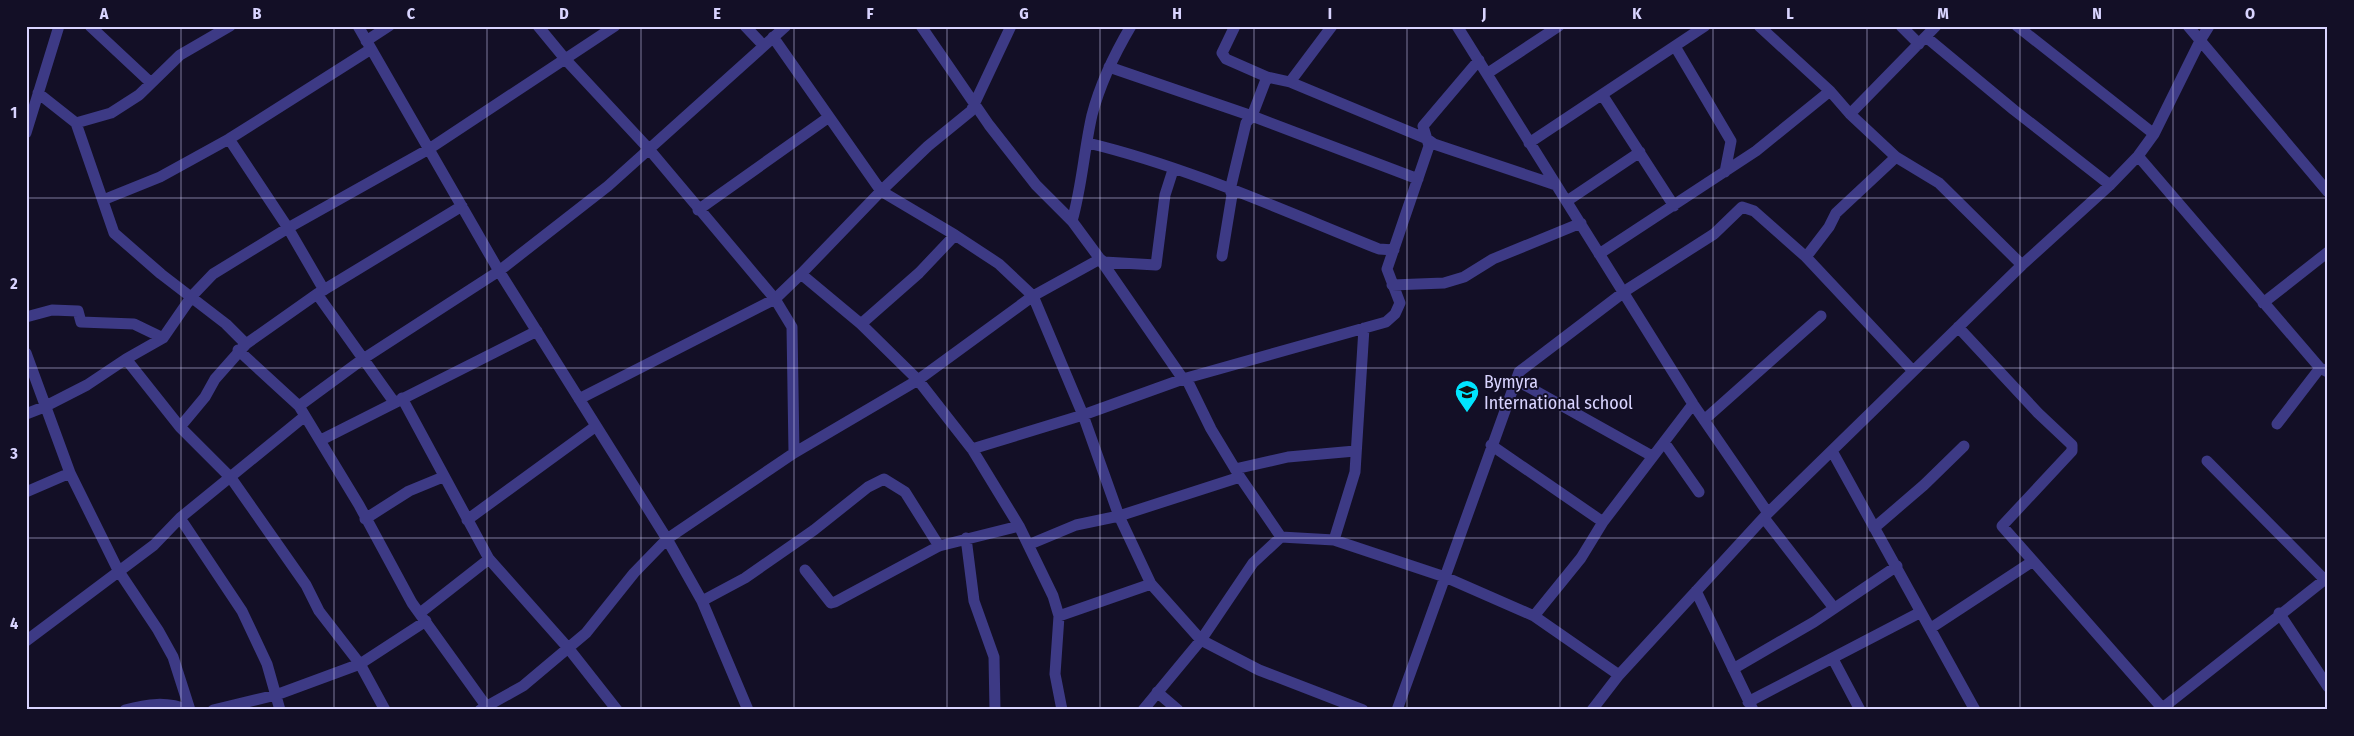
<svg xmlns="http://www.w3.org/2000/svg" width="2354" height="736" viewBox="0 0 2354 736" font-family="'Fira Sans Condensed',sans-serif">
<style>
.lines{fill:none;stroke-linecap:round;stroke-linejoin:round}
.minor{stroke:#3d3a85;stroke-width:11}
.grid{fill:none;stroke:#d9d4ff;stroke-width:1;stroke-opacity:0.55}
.labels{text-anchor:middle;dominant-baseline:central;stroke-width:4;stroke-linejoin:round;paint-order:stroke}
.poi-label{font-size:18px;fill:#d9d4ff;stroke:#130f26;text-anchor:start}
.neatline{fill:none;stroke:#d9d4ff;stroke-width:2}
.grid-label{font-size:16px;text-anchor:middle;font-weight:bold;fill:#d9d4ff}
</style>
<rect width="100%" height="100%" fill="#130f26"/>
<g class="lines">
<!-- minor -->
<path class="minor" d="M 90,26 L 151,83
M 358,26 L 499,271 L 667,539 L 702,601 L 748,710
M 538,26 L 566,60 L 648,148 L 775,299 L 792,327 L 794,453
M 745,26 L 763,45
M 921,26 L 989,125 L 1036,185 L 1072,221 L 1100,259 L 1183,379 L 1188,382 L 1211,429 L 1240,477
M 1235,26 L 1222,53 L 1226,59 L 1267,77 L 1290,82 L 1427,139 L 1434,144 L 1556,185
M 1457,26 L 1693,404 L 1768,513
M 1759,26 L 1830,91 L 1850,114 L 1896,157 L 1939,183 L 2022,265
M 1901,26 L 1919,44
M 2017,26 L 2154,134
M 2188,26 L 2328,192
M 1926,37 L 2014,110 L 2110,185
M 366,41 L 389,26
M 1676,48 L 1731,141 L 1725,172
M 1109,67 L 1252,116 L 1418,179
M 1488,73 L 1559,26
M 1290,82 L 1332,26
M 38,93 L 76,123 L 114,233 L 161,274 L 226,324 L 246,344
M 1603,96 L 1674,206
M 1850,114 L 1936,26
M 76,123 L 111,113 L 139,95 L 180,55 L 230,26
M 26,133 L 59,26
M 229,139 L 288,228 L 324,290
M 1088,143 C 1188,167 1284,211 1379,249 L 1394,250
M 1529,143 L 1705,26
M 2138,156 L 2320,368 L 2328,372
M 1173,170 L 1165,195 L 1156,265 L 1104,262 L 1100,259 L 1033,296 L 1083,415 L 1119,516 L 1151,584 L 1201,640 L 1259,670 L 1363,710
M 103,200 L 160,177 L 229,139 L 371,49
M 1567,201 L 1640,152
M 698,210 L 829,117
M 1072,221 C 1082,186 1084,150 1092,115 C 1100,84 1115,53 1131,26
M 1599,254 L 1756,151 L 1830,91
M 1222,256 L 1232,195 L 1230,190 L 1246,123 L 1252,116 L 1267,77
M 1806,257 L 1829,227 L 1836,213 L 1896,157
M 801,274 L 861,324 L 918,380 L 972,449 L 1019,526 L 1053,596 L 1059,616 L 1055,674 L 1062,710
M 1392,285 L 1444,283 L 1464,277 L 1493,259 L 1581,223
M 317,294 L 394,402
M 2263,303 L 2328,252
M 26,317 L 52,310 L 78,311 L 81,322 L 134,324 L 163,338
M 861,324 L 919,273 L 955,235
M 1958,327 L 2038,413 L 2072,445 L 2072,451 L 2002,526 L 2033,561
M 238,350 L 299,406 L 359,505 L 412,603 L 489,710
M 26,353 L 70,473 L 118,570 L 158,630 L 173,657 L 190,710
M 126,359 L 180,427 L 231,478 L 306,585 L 319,611 L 360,664 L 385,710
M 1516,380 L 1652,456
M 402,398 L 489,559 L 569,649 L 617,710
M 579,399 L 775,299 L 801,274 L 881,191 L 928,146 L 971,111 L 1011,26
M 299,406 L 363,359 L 499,271 L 608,186 L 786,26
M 26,414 L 44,407 L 87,385 L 126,359 L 163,338 L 192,296 L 213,274 L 288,228 L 429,149 L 615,26
M 1704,420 L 1821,316
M 2277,424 L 2320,368
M 180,427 L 205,397 L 215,379 L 246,344 L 317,294 L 462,206
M 321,440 L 537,331
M 1664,442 L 1699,492
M 1491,445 L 1603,522
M 972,449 L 1083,415 L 1183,379 L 1386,322 L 1395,314 L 1400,303 L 1387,269 L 1429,146 L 1423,126 L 1479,60
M 1832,451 L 1975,710
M 2207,461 L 2325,580
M 1235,469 L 1288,457 L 1355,451
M 26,492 L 70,473
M 180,518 L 242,611 L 267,664 L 280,710
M 1764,518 L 1834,608
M 365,519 L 409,491 L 443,477
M 467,520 L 596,426
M 1874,528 L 1924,485 L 1964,446
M 966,538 L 974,601 L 994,657 L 995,710
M 1334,540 L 1355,472 L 1364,328
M 1028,545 L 1076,525 L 1119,516 L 1240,477 L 1281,537
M 805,570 L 831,603 L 835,602 L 939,546 L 1019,526
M 1696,591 L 1753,710
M 702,601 L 745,578 L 814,530 L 868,487 L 884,479 L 905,492 L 939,546
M 420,613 L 489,559
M 2279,613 L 2328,687
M 1059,616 L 1151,584
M 1534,616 L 1581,558 L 1603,522 L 1693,404
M 1931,628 L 2033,561 L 2164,710
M 26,641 L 154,545 L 180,518 L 305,416
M 1833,659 L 1860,710
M 1733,669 L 1814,622 L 1897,566
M 1157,692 L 1178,710
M 1748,702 L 1921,612
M 125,710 C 147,704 167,701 188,710
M 213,710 L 276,695 L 360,664 L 426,621
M 480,710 L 523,686 L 586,633 L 634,573 L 667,539 L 794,453 L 918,380 L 1033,296 L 999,264 L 955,235 L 881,191 L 773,37
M 1143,710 L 1201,640 L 1253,563 L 1281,537 L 1334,540 L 1445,577 L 1534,616 L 1619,675
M 1397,710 L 1519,372 L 1628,289 L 1714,234 L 1742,207 L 1754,211 L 1806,257 L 1913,371
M 1592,710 L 1619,675 L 1768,513 L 2022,265 L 2110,185 L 2138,156 L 2154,134 L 2201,39 L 2209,26
M 2160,710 L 2328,577"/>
</g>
<!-- grid -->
<path class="grid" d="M 181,26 L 181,710M 334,26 L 334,710M 487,26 L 487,710M 641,26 L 641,710M 794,26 L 794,710M 947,26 L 947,710M 1100,26 L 1100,710M 1254,26 L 1254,710M 1407,26 L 1407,710M 1560,26 L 1560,710M 1713,26 L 1713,710M 1867,26 L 1867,710M 2020,26 L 2020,710M 2173,26 L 2173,710M 26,198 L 2328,198M 26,368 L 2328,368M 26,538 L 2328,538"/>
<!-- icons -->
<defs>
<g id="school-pin" transform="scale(1.25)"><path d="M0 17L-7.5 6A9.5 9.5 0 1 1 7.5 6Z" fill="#00e5ff" stroke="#130f26"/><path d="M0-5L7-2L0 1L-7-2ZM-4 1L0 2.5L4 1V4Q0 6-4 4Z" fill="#111"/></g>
</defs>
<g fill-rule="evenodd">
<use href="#school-pin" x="1467" y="392"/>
</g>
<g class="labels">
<!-- poi labels -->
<g class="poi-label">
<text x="1484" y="382">Bymyra<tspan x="1484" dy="21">International school</tspan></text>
</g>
</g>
<!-- border -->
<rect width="2354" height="736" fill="none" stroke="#130f26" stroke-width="55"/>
<rect x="28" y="28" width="2298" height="680" class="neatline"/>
<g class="grid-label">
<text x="104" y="19">A</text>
<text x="257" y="19">B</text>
<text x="411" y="19">C</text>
<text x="564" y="19">D</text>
<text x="717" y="19">E</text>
<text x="870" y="19">F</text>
<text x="1024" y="19">G</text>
<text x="1177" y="19">H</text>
<text x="1330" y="19">I</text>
<text x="1484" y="19">J</text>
<text x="1637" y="19">K</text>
<text x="1790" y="19">L</text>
<text x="1943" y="19">M</text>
<text x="2097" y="19">N</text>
<text x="2250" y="19">O</text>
<text x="14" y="118">1</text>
<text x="14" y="289">2</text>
<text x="14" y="459">3</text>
<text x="14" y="629">4</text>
</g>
</svg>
